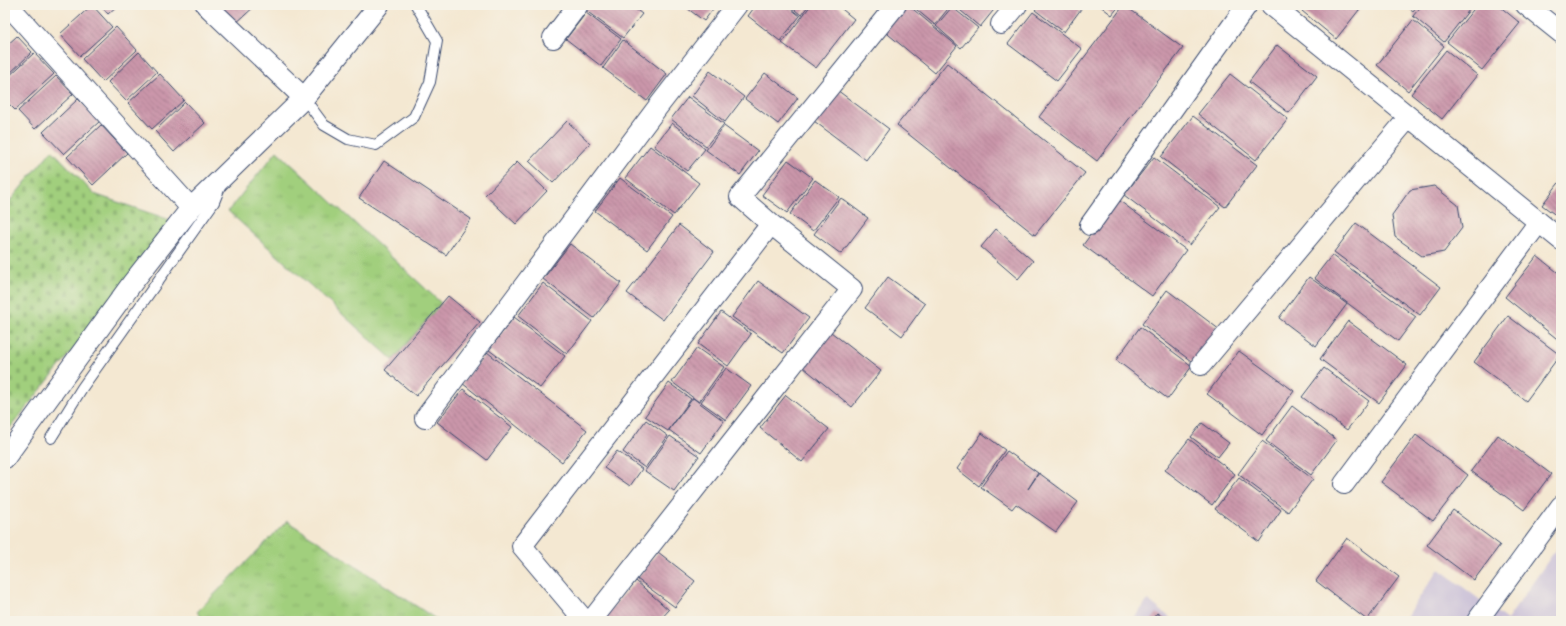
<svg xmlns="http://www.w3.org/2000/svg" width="1566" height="626" viewBox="0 0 1566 626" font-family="'Shantell Sans',sans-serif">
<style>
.industrial{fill:#c9bfd7}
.grass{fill:url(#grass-tufts);stroke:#5e7f6e}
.cemetery{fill:url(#cemetery-stones);stroke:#5e7f6e}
.building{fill:url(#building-back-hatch)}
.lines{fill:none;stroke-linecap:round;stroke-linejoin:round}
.lane-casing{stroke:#3c4b6f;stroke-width:12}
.street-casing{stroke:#3c4b6f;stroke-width:22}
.lane{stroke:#fff;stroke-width:10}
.street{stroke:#fff;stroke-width:20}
</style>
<defs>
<pattern id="grass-tufts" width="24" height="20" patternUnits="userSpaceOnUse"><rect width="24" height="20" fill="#a1cf7d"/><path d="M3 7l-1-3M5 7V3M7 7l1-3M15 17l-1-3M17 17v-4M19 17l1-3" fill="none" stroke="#8ab26e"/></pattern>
<pattern id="cemetery-stones" width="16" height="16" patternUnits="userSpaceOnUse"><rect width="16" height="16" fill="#a1cf7d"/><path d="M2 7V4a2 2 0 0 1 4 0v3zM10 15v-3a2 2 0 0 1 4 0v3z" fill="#8ab26e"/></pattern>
<pattern id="building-back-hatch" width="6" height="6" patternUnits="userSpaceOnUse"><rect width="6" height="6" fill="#cb96aa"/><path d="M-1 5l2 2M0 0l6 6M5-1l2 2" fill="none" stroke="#a47b8e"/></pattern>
</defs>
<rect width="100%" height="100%" fill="#f7f3e8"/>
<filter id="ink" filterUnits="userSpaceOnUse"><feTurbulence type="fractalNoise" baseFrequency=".025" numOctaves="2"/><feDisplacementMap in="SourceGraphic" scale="8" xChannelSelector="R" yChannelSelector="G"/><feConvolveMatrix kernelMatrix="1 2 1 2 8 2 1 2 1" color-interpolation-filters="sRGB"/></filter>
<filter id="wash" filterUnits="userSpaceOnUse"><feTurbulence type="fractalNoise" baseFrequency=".012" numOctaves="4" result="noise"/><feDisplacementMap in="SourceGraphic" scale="16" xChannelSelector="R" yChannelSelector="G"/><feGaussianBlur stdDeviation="0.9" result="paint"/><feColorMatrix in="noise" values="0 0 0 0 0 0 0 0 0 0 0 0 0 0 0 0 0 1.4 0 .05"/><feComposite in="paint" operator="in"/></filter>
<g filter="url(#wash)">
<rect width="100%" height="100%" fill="#f4e8d2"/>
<!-- industrial -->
<path class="industrial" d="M 1561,542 L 1561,621 L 1403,621 L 1439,569 L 1507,620 Z
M 1148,600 L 1174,621 L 1132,621 Z"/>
<!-- grass -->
<path class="grass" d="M 277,151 L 441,303 L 393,360 L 228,211 Z
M 287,521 L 439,621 L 205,621 L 197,612 Z"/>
<!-- cemetery -->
<path class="cemetery" d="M 52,150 L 94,194 L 176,222 L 5,434 L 5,207 Z"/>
<g id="blocks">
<!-- building -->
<path class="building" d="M 92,5 L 112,27 L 80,56 L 60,34 Z
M 100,5 L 118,5 L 108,14 Z
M 215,5 L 256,5 L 234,25 Z
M 589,5 L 630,5 L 642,14 L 623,38 L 585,10 Z
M 683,5 L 716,5 L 704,21 Z
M 756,5 L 786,5 L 800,16 L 780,41 L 748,16 Z
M 789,5 L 809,5 L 801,15 Z
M 811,5 L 837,5 L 854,19 L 816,68 L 782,43 Z
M 904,5 L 908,5 L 957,46 L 935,73 L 883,30 Z
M 911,5 L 951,5 L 935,25 Z
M 954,5 L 995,5 L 997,6 L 980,27 Z
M 1039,5 L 1084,5 L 1064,32 L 1035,10 Z
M 1099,5 L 1120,5 L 1112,15 Z
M 1124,5 L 1183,48 L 1097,161 L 1039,117 Z
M 1306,5 L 1363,5 L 1336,39 L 1302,11 Z
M 1405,5 L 1418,5 L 1413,11 Z
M 1422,5 L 1473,5 L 1444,42 L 1413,16 Z
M 1477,5 L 1498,5 L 1520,23 L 1482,70 L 1447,42 Z
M 952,7 L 978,28 L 961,48 L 936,26 Z
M 1033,12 L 1082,49 L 1057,81 L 1008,44 Z
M 586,13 L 621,39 L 601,66 L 566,39 Z
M 1413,20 L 1444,46 L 1408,91 L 1377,65 Z
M 116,27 L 137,50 L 103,82 L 82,59 Z
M 17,36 L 32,52 L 5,78 L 5,47 Z
M 623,40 L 667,74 L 647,101 L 603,68 Z
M 1277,45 L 1317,76 L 1289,113 L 1249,82 Z
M 1446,50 L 1477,75 L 1442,119 L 1411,94 Z
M 139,52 L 157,72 L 126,101 L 108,82 Z
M 34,53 L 54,74 L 15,110 L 5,100 L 5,80 Z
M 947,63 L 1085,173 L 1035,235 L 897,125 Z
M 710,71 L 744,97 L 725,122 L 692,96 Z
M 765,73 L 798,98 L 778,124 L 745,99 Z
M 160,74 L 184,100 L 152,129 L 128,103 Z
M 1230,74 L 1288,119 L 1256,160 L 1198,114 Z
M 56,76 L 73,94 L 35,129 L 18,111 Z
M 837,90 L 889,129 L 866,160 L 814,121 Z
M 688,97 L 724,124 L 706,146 L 671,119 Z
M 78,99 L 100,121 L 64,154 L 43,132 Z
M 185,102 L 205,123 L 174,152 L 155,131 Z
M 1193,116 L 1257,165 L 1225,207 L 1161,157 Z
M 567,121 L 590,143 L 553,183 L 529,161 Z
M 672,123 L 705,149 L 687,171 L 654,146 Z
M 101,125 L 127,153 L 93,185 L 67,157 Z
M 724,126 L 758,151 L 740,175 L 706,150 Z
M 650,146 L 699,183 L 674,215 L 625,178 Z
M 1154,157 L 1220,207 L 1190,245 L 1124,195 Z
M 788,160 L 813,178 L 787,213 L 762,195 Z
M 384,161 L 471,219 L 446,255 L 359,198 Z
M 517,162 L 547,191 L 516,224 L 485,195 Z
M 620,178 L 672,217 L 647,250 L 595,211 Z
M 815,180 L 839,197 L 813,231 L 790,214 Z
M 1561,180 L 1561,219 L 1542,205 Z
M 1434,186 L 1458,205 L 1462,228 L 1444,252 L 1422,256 L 1395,237 L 1392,215 L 1410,190 Z
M 841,198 L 868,218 L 841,254 L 814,234 Z
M 1117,199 L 1186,250 L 1152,296 L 1083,245 Z
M 1356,223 L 1441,287 L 1420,315 L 1334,252 Z
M 679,225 L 714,252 L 663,320 L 627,293 Z
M 996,229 L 1033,261 L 1018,279 L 981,247 Z
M 570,244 L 621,283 L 594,318 L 543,279 Z
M 1332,255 L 1416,317 L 1398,341 L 1314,278 Z
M 1537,256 L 1561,275 L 1561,342 L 1505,297 Z
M 888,277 L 925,304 L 902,336 L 865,308 Z
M 1309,277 L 1347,304 L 1316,346 L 1279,318 Z
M 758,281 L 809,318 L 783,353 L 732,317 Z
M 543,283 L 592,321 L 567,354 L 518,316 Z
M 1167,290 L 1220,330 L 1195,364 L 1142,324 Z
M 448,296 L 480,322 L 416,396 L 385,370 Z
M 721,312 L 751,334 L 728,366 L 698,344 Z
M 1508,316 L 1560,355 L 1526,401 L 1474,362 Z
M 514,317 L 565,356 L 540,388 L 489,350 Z
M 1348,321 L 1407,365 L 1379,403 L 1320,359 Z
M 1140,327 L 1192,366 L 1168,399 L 1116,360 Z
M 831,332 L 881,371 L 852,407 L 803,367 Z
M 697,348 L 724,367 L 699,402 L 672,382 Z
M 1239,351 L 1294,391 L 1262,435 L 1207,394 Z
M 487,352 L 587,430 L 562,462 L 462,383 Z
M 726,368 L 751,386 L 726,420 L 701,402 Z
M 1324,368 L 1369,401 L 1347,430 L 1302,397 Z
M 669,383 L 691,399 L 668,431 L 645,416 Z
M 463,389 L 512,427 L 487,460 L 437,422 Z
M 786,395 L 829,429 L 802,462 L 760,428 Z
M 693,398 L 724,421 L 701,453 L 669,430 Z
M 1292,406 L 1337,440 L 1311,475 L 1266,441 Z
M 646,420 L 668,436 L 645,468 L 623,452 Z
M 1202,423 L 1229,443 L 1218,457 L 1191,437 Z
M 982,433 L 1005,450 L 979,486 L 957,469 Z
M 1416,435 L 1468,475 L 1433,521 L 1381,482 Z
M 1498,435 L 1551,474 L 1524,510 L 1471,471 Z
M 670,436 L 699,456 L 674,491 L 645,471 Z
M 1189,439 L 1235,474 L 1212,505 L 1165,470 Z
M 1262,441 L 1313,479 L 1288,512 L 1238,474 Z
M 617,451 L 642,469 L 630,486 L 604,468 Z
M 1007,451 L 1038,473 L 1028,489 L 1039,473 L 1078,502 L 1056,532 L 1016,504 L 1012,509 L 981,487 Z
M 1239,478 L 1281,510 L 1259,542 L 1215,509 Z
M 1453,510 L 1500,545 L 1474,580 L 1427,545 Z
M 1347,538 L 1399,577 L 1367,620 L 1316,581 Z
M 658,552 L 695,581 L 675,607 L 637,579 Z
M 636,581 L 669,610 L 659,621 L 600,621 Z
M 1157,613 L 1168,621 L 1151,621 Z"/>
</g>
</g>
<g filter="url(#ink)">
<use href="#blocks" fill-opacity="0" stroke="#3c4b6f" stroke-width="1"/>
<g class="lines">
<!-- lane casing -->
<g class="lane-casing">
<path id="lane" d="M 304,98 L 324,125 L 348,139 L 376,145 L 414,117 L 430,82 L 437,41 L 416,5
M 51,438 L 82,388 L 214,202 L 220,187"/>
</g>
<!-- street casing -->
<g class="street-casing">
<path id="street" d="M 8,5 L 191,208
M 206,5 L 304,98
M 1271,5 L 1561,240
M 1526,5 L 1561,33
M 1001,24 L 1017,5
M 553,38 L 578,5
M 1090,225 L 1247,5
M 1201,365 L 1409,117
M 425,418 L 657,108 L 737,5
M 5,458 L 133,282 L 191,208 L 304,98 L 379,5
M 1344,484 L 1539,222
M 585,621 L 522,546 L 771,224 L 740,197 L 896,5
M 591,621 L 852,289 L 771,224
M 1477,621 L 1561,506"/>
</g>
<!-- lane -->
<use href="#lane" class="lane"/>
<!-- street -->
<use href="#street" class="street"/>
</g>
</g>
<!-- margin -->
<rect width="1566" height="626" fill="none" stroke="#f7f3e8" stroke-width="20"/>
</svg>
